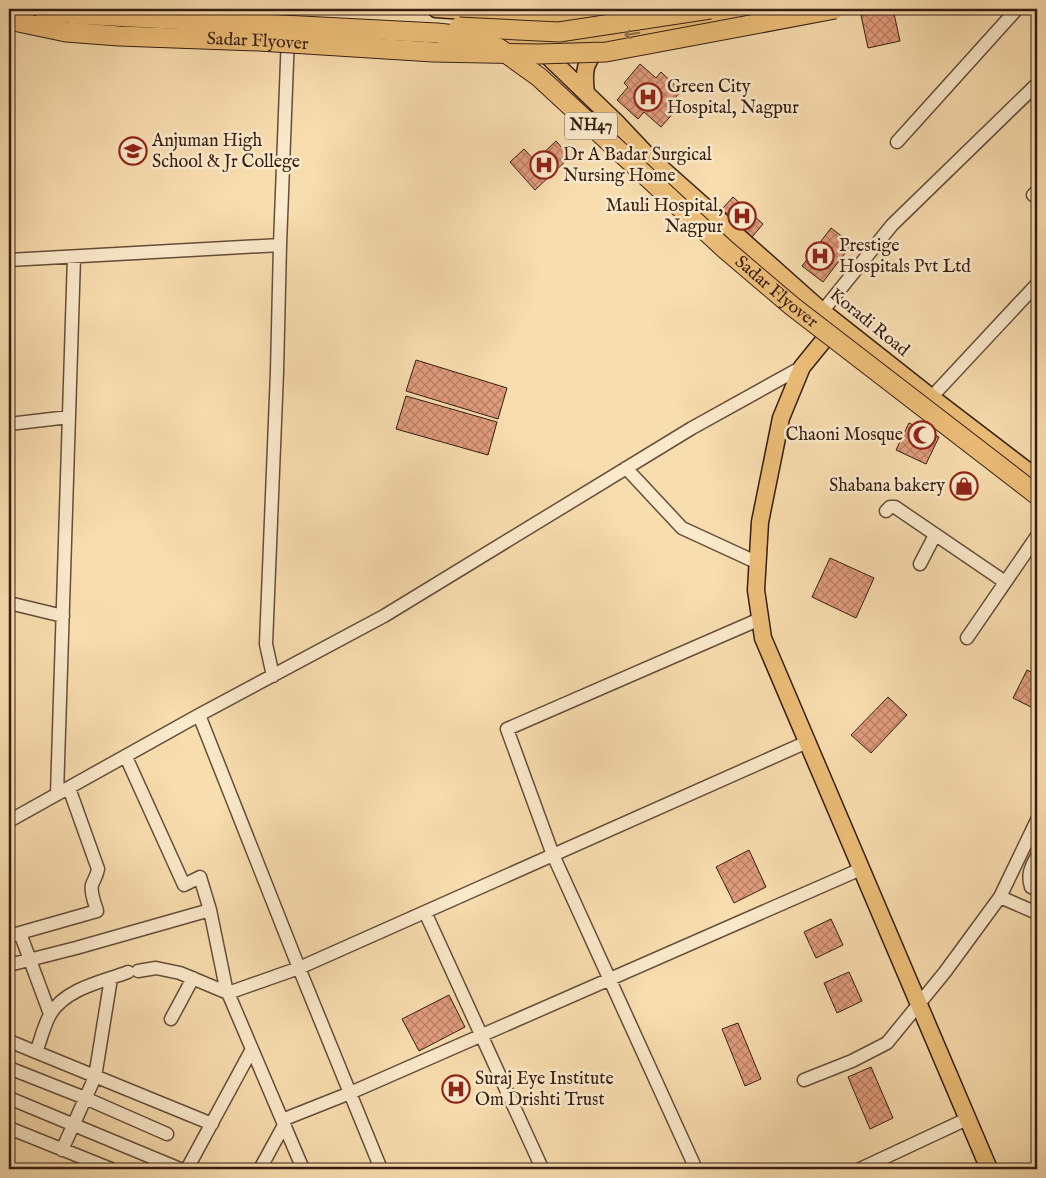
<svg xmlns="http://www.w3.org/2000/svg" width="1046" height="1178" viewBox="0 0 1046 1178" font-family="'IM FELL English',serif">
<style>
.building{fill:url(#building-cross-hatch);stroke:#361d12}
.lines{fill:none;stroke-linecap:round;stroke-linejoin:round}
.minor-casing{stroke:#664d39;stroke-width:15}
.major-casing{stroke:#361d12;stroke-width:19}
.minor{stroke:#fae9cb;stroke-width:12}
.major{stroke:#ecbe78;stroke-width:16}
.highway-bridge-casing{stroke:#361d12;stroke-width:21;stroke-linecap:butt}
.highway-bridge{stroke:#ecbe78;stroke-width:19}
.oneway{stroke:#916e45}
.labels{text-anchor:middle;dominant-baseline:central;stroke-width:5;stroke-linejoin:round;paint-order:stroke}
.shield{fill:#fae9cb;stroke:#715a4a;stroke-width:1}
.shield-label{font-size:16px;font-weight:bold;fill:#361d12}
.street-label{font-size:18px;fill:#361d12;stroke:#fae9cb}
.poi-label{font-size:18px;fill:#361d12;stroke:#fae9cb;text-anchor:start}
</style>
<defs>
<pattern id="building-cross-hatch" width="8" height="8" patternUnits="userSpaceOnUse" patternTransform="scale(1.25)"><rect width="8" height="8" fill="#e19c7d"/><path d="M0 0l8 8M0 8l8-8" fill="none" stroke="#b77f65"/></pattern>
</defs>
<rect width="100%" height="100%" fill="#f8ddaf"/>
<filter id="stains"><feTurbulence type="fractalNoise" baseFrequency=".004" numOctaves="4"/><feColorMatrix values="0 0 0 0 .2 0 0 0 0 .09 0 0 0 0 .02 0 0 0 .5 -.17"/></filter>
<radialGradient id="worn" r=".72"><stop offset=".6" stop-color="#630" stop-opacity="0"/><stop offset="1" stop-color="#630" stop-opacity=".3"/></radialGradient>
<!-- building -->
<path class="building" d="M 893,9 L 900,41 L 868,48 L 861,15 Z
M 952,9 L 978,9 L 953,14 Z
M 640,64 L 656,78 L 661,72 L 681,91 L 670,104 L 676,110 L 661,127 L 644,112 L 638,119 L 617,100 L 628,87 L 624,83 Z
M 556,141 L 570,157 L 535,190 L 510,162 L 524,149 L 535,161 Z
M 733,197 L 763,224 L 752,237 L 722,209 Z
M 831,228 L 852,244 L 823,282 L 802,266 Z
M 416,360 L 507,388 L 498,419 L 406,391 Z
M 406,396 L 497,422 L 488,455 L 396,429 Z
M 909,423 L 939,437 L 926,464 L 896,450 Z
M 830,558 L 874,578 L 856,618 L 812,597 Z
M 1027,670 L 1037,675 L 1037,710 L 1013,698 Z
M 888,697 L 907,715 L 871,753 L 851,735 Z
M 749,850 L 766,887 L 734,903 L 716,867 Z
M 831,919 L 843,945 L 816,958 L 804,932 Z
M 849,972 L 862,1001 L 837,1013 L 824,983 Z
M 449,995 L 465,1027 L 419,1051 L 402,1019 Z
M 738,1023 L 761,1079 L 745,1086 L 722,1029 Z
M 871,1067 L 893,1118 L 870,1129 L 848,1077 Z"/>
<g class="lines">
<!-- minor casing -->
<g class="minor-casing">
<path id="minor" d="M 897,142 L 1017,9
M 1033,195 L 1037,191
M 9,260 L 280,245
M 817,318 L 892,225 L 1037,84
M 926,403 L 1037,284
M 9,424 L 69,417
M 626,468 L 682,528 L 758,563
M 886,511 L 890,507 L 895,507 L 1005,582
M 920,564 L 935,535
M 9,603 L 63,616
M 967,638 L 1037,536
M 273,676 L 266,644 L 277,372 L 280,245 L 289,9
M 126,757 L 184,885 L 200,877 L 210,910 L 226,988 L 303,1169
M 57,794 L 74,257
M 9,821 L 199,715 L 384,616 L 692,428 L 802,367
M 1037,856 C 1031,867 1027,874 1031,887 L 1037,890
M 1000,897 L 1037,913
M 425,912 L 541,1166
M 20,933 L 50,1014
M 9,936 L 97,911 C 95,903 90,893 92,885 C 94,879 97,876 98,869 L 69,788
M 9,965 L 76,948 L 210,910
M 138,971 L 156,968 L 180,973 L 228,993 L 299,968 L 199,715
M 171,1019 L 193,978
M 9,1041 L 212,1124
M 36,1052 C 41,1040 44,1024 51,1013 C 67,988 102,982 128,972
M 9,1068 L 85,1098 L 167,1134
M 804,1080 L 852,1061 L 887,1043 L 945,972 L 1000,897 L 1037,820
M 9,1098 L 180,1169
M 282,1120 L 350,1093 L 861,869
M 9,1128 L 111,1169
M 62,1150 L 95,1077 L 111,978
M 187,1169 L 252,1049
M 260,1169 L 284,1125
M 381,1169 L 299,968 L 807,742
M 696,1169 L 553,855 L 507,729 L 760,619
M 860,1169 L 967,1119"/>
</g>
<!-- major casing -->
<g class="major-casing">
<path id="major" d="M 13,9 L 63,21 L 127,28
M 436,9 L 508,14 L 556,14 L 633,9
M 471,11 L 492,34
M 508,14 L 534,43 L 616,122 L 650,158 L 822,311 L 931,397 L 1037,478
M 486,43 L 576,43 L 784,9
M 586,93 C 583,69 585,64 599,45
M 837,324 L 802,367 L 781,418 L 760,522 L 756,590 L 763,638 L 989,1169"/>
</g>
<!-- minor -->
<use href="#minor" class="minor"/>
<!-- major -->
<use href="#major" class="major"/>
<!-- highway-bridge casing -->
<g class="highway-bridge-casing">
<g id="highway-bridge">
<path id="s1" d="M 43,9 L 74,14 L 437,33 L 474,37 L 500,49 L 539,77 L 725,249 L 792,306 L 1037,495"/>
<path id="s2" d="M 9,20 L 66,32 L 119,36 L 259,41 L 433,52 L 539,54 L 606,52 L 835,9"/>
<path d="M 459,27 L 559,32 L 710,9"/>
</g>
</g>
<!-- highway-bridge -->
<use href="#highway-bridge" class="highway-bridge"/>
</g>
<!-- one-way arrows -->
<defs><path id="oneway-shaft" d="M-6 0H5M1.5-3L5.5 0L1.5 3" fill="none" stroke-width="1.6" stroke-linecap="round" stroke-linejoin="round" transform="scale(1.25)"/></defs>
<use class="oneway" href="#oneway-shaft" transform="translate(632 34) rotate(170)"/>
<!-- icons -->
<defs>
<g id="hospital-ring" transform="scale(1.4375)"><circle r="9.5" fill="#fae9cb" stroke="#8f2418" stroke-width="1.5"/><path d="M-5-5h3v3.5h4V-5h3V5h-3V1.5h-4V5h-3Z" fill="#8f2418"/></g>
<g id="school-ring" transform="scale(1.4375)"><circle r="9.5" fill="#fae9cb" stroke="#8f2418" stroke-width="1.5"/><path d="M0-5L7-2L0 1L-7-2ZM-4 1L0 2.5L4 1V4Q0 6-4 4Z" fill="#8f2418"/></g>
<g id="mosque-ring" transform="scale(1.4375)"><circle r="9.5" fill="#fae9cb" stroke="#8f2418" stroke-width="1.5"/><path d="M3.5-4.9A6 6 0 1 0 3.5 4.9A5 5 0 1 1 3.5-4.9Z" fill="#8f2418"/></g>
<g id="shop-ring" transform="scale(1.4375)"><circle r="9.5" fill="#fae9cb" stroke="#8f2418" stroke-width="1.5"/><path d="M-5-2.5h2.3a2.7 3.5 0 0 1 5.4 0H5L5.5 6h-11ZM-1.5-2.5h3a1.5 2.3 0 0 0-3 0Z" fill="#8f2418"/></g>
</defs>
<g fill-rule="evenodd">
<use href="#hospital-ring" x="648" y="97"/>
<use href="#school-ring" x="133" y="151"/>
<use href="#hospital-ring" x="544" y="165"/>
<use href="#hospital-ring" x="742" y="216"/>
<use href="#hospital-ring" x="820" y="256"/>
<use href="#mosque-ring" x="922" y="435"/>
<use href="#shop-ring" x="964" y="486"/>
<use href="#hospital-ring" x="456" y="1089"/>
</g>
<g class="labels">
<!-- shield labels -->
<rect class="shield" x="565" y="112.5" width="52" height="27" rx="4"/>
<g class="shield-label">
<text x="591" y="126">NH47</text>
</g>
<!-- street labels -->
<g class="street-label">
<text stroke="none"><textPath href="#s2" startOffset="250">Sadar Flyover</textPath></text>
<text stroke="none"><textPath href="#s1" startOffset="829">Sadar Flyover</textPath></text>
<text transform="translate(869 323) rotate(39)">Koradi Road</text>
</g>
<!-- poi labels -->
<g class="poi-label">
<text x="667" y="87">Green City<tspan x="667" dy="21">Hospital, Nagpur</tspan></text>
<text x="152" y="141">Anjuman High<tspan x="152" dy="21">School &amp; Jr College</tspan></text>
<text x="563" y="155">Dr A Badar Surgical<tspan x="563" dy="21">Nursing Home</tspan></text>
<text x="723" y="206" text-anchor="end">Mauli Hospital,<tspan x="723" dy="21">Nagpur</tspan></text>
<text x="839" y="246">Prestige<tspan x="839" dy="21">Hospitals Pvt Ltd</tspan></text>
<text x="903" y="435" text-anchor="end">Chaoni Mosque</text>
<text x="945" y="486" text-anchor="end">Shabana bakery</text>
<text x="475" y="1079">Suraj Eye Institute<tspan x="475" dy="21">Om Drishti Trust</tspan></text>
</g>
</g>
<!-- margin -->
<rect width="1046" height="1178" fill="none" stroke="#f8ddaf" stroke-width="30"/>
<rect x="10" y="10" width="1026" height="1158" fill="none" stroke="#361d12" stroke-width="2.5"/>
<rect x="15" y="15" width="1016" height="1148" fill="none" stroke="#361d12"/>
<rect width="100%" height="100%" filter="url(#stains)"/>
<rect width="100%" height="100%" fill="url(#worn)"/>
</svg>
